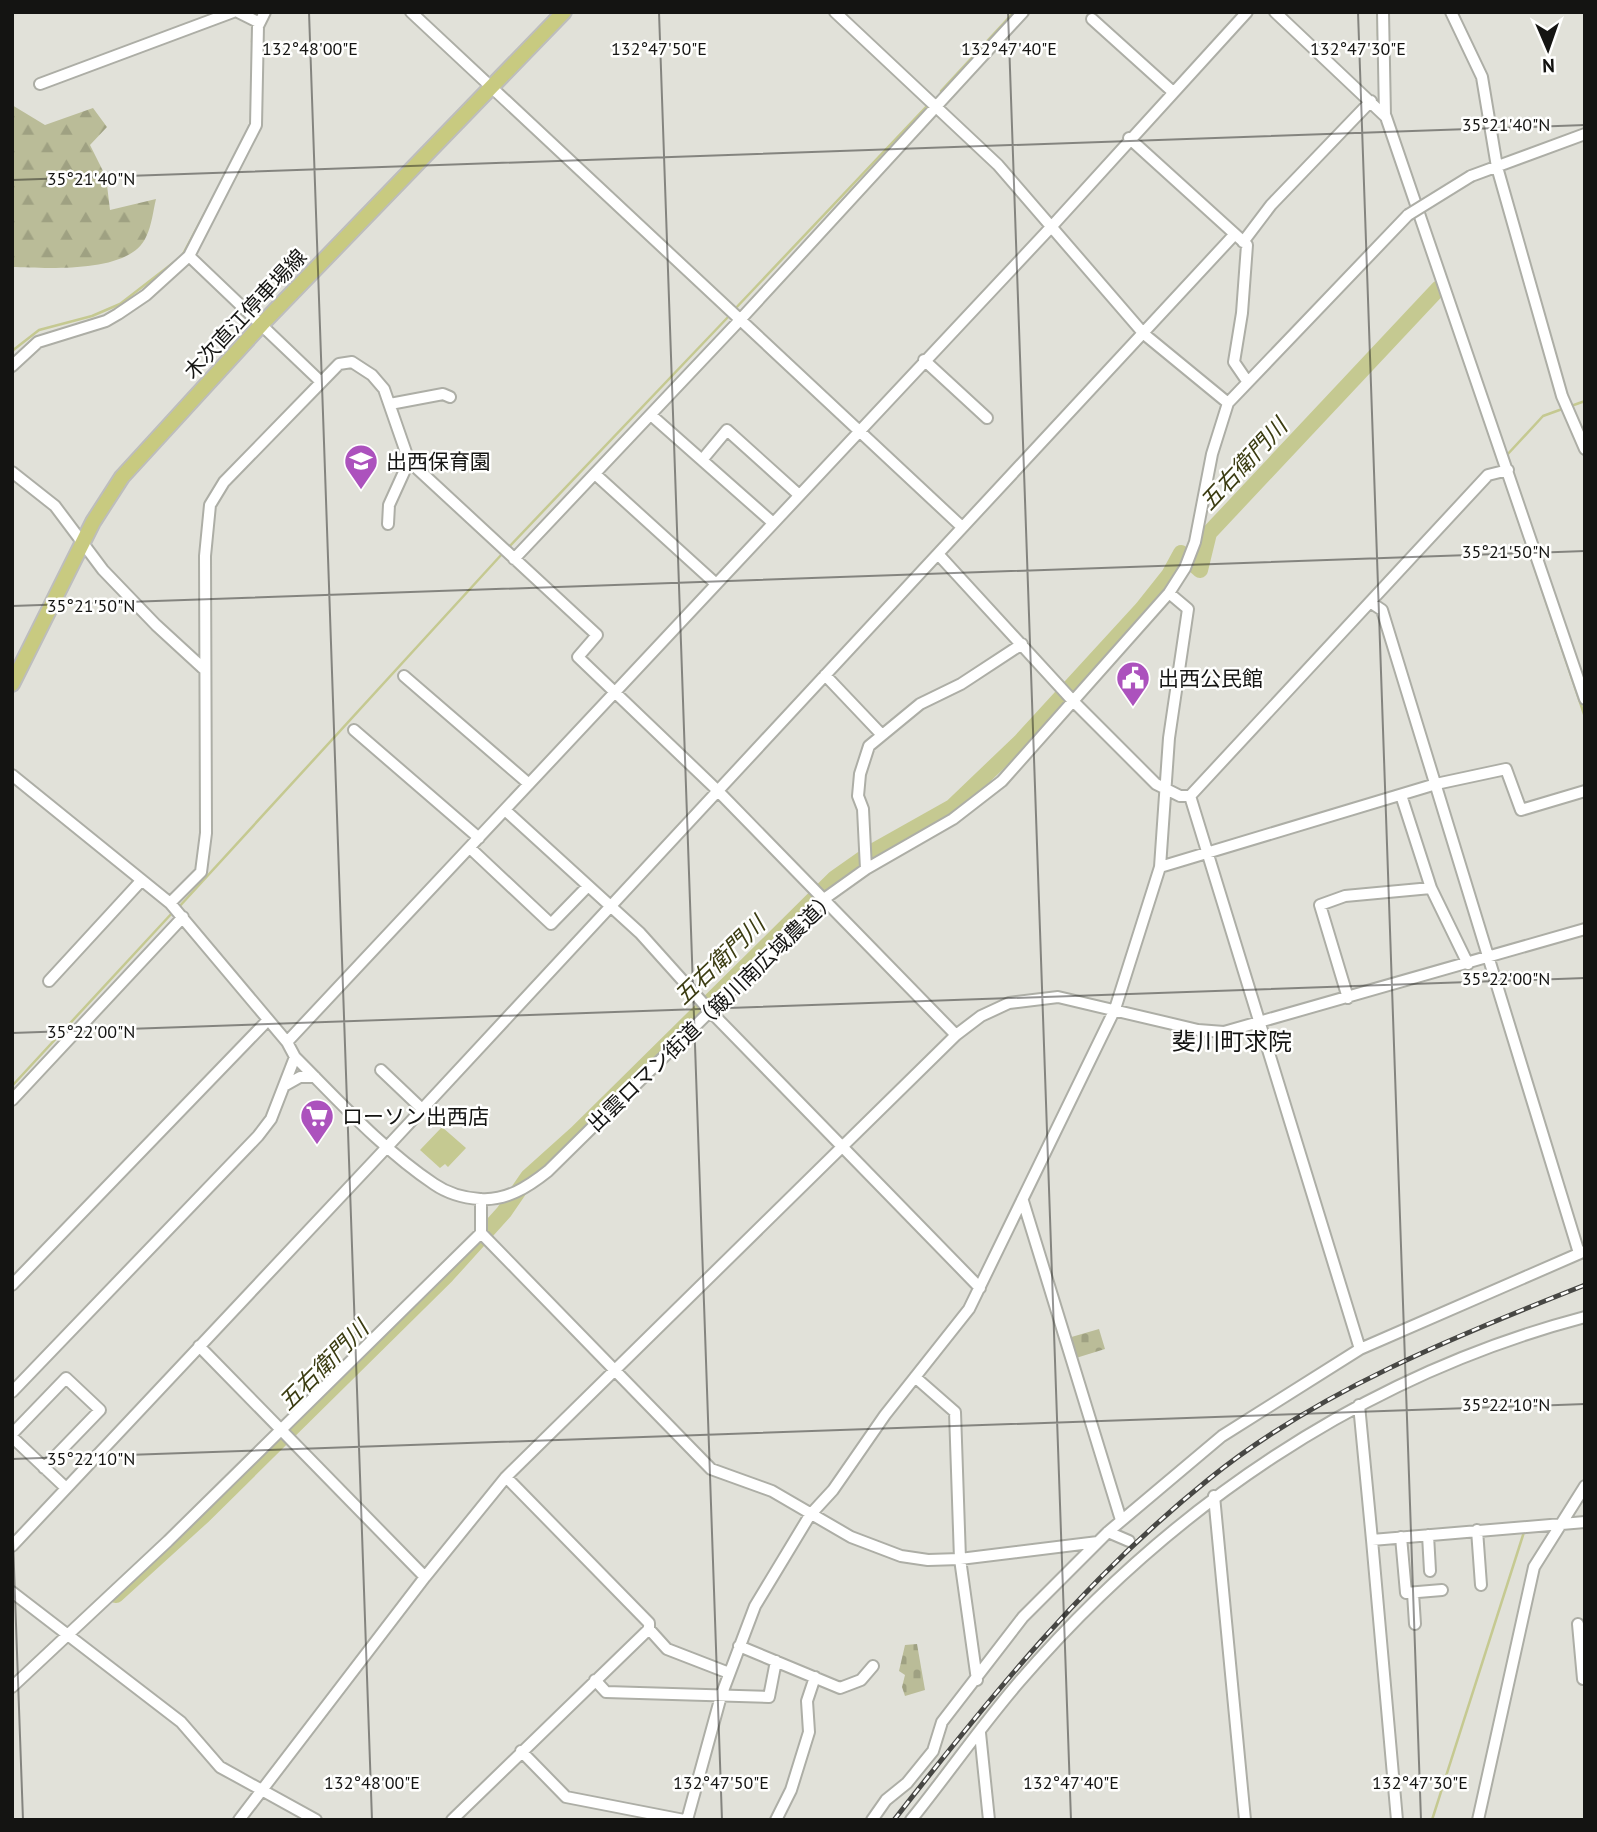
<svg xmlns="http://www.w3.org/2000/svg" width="1597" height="1832" viewBox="0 0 1597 1832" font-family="'PT Sans','Noto Sans JP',sans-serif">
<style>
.forest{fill:url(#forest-firs)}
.cemetery{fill:url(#cemetery-stones)}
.water{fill:#c5c991}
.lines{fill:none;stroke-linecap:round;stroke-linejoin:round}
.stream{stroke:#c5c991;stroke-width:2.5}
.river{stroke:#c5c991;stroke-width:16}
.minor-casing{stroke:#adaea6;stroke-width:14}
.major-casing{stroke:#bdbdbd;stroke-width:18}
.minor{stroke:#fff;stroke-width:10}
.major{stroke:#c8ca80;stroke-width:14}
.rail-casing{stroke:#474744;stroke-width:5}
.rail{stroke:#fffffe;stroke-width:2.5;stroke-dasharray:8;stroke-linecap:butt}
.minor-bridge-casing{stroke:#adaea6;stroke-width:14;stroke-linecap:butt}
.minor-bridge{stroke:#fff;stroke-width:10}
.ticks{fill:none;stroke:#141412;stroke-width:2;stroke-opacity:0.45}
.labels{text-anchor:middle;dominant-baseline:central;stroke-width:5;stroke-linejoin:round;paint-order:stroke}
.street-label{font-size:21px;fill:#141412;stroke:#fffffe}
.poi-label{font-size:21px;fill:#141412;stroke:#fffffe;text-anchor:start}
.water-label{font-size:23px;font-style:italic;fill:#3b3c11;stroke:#fffffe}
.quarter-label{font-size:24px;fill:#141412;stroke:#fffffe}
.ticks-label{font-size:18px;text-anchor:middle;fill:#141412;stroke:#fffffe;stroke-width:5;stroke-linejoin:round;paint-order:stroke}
</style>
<defs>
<pattern id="forest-firs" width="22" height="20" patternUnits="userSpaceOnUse" patternTransform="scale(1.75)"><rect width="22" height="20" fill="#babc98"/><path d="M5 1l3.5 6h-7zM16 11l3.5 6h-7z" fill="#9fa182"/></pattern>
<pattern id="cemetery-stones" width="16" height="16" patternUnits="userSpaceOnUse" patternTransform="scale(1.75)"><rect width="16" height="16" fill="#babc98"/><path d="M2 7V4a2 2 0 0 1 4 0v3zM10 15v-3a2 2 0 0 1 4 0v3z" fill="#9fa182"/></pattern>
</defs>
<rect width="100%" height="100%" fill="#e1e1d9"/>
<!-- forest -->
<path class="forest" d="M 12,105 L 45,125 L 93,108 L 107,127 L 90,145 L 106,177 L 110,210 L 156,199 C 153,211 152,225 146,237 C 130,274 47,268 12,267 Z"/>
<!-- cemetery -->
<path class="cemetery" d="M 1099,1329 L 1105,1349 L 1076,1358 L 1068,1338 Z
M 917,1644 L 925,1690 L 905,1696 L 902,1687 L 905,1675 L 899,1671 L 905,1645 Z"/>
<!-- water -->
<path class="water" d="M 442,1127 L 466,1148 L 448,1167 L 445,1164 L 440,1168 L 420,1150 Z"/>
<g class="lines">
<!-- stream -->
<path class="stream" d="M 1378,12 L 1378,36
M 252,42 L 253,24
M 941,91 L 1014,12
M 1391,147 L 1403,183
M 1433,269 L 1501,468
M 733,311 L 926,107
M 12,351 L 39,330 L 92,316 L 120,304 L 182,256 L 218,188
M 1571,406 L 1585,401
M 1506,456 L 1543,416 L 1565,408
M 1503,475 L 1585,717
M 507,549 L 729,316
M 178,908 L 502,554
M 12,1086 L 173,912
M 1432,1820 L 1524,1532"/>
<!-- river -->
<path class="river" d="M 116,1595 L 203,1516 L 447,1275 L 504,1212 L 528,1177 L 577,1133 L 835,878 L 872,852 L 952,807 L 1021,741 L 1142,609 L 1169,575 L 1181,553 L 1200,570 L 1209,533 L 1439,288"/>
<!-- minor casing -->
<g class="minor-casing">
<path id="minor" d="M 238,12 L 258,22
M 411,12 L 962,527
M 835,12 L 998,165 L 1144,334 L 1228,403
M 1275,12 L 1386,117 L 1585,699
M 1383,12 L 1385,116
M 1451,12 L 1482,77 L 1497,167 L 1562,396 L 1585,449
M 1092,19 L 1173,92
M 40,84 L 233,12
M 1129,138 L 1247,245 L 1242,313 L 1234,362 L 1247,381
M 1471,176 L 1585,134
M 1243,242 L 1271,205 L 1371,101
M 189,256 L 320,381
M 924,360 L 987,418
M 12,366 L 38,342 L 106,321 L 118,314 L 146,295 L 189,256 L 256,125 L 258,26 L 265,12
M 390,404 L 443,394 L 450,397
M 651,415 L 772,522
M 702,460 L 727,430 L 798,494
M 12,472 L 55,506 L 103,570 L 156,625 L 205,670
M 595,474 L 715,583
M 388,524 L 389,505 L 409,461
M 938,554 L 1073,701 L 1156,784 L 1180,796 L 1190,796
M 514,559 L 739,321 L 1023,12
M 1370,602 L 1382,610 L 1579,1253
M 825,675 L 882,735
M 404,676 L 529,784
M 354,730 L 479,838
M 12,775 L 170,903 L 287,1042 L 295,1057 C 338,1100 383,1150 434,1184 C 447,1193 465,1198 480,1199 C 506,1201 528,1187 548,1171 L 824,899 L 866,869 L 953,819 L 1002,781 L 1169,593 L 1185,568 L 1195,542 L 1212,454 L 1228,403 L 1408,215
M 1401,795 L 1431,888 L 1468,964
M 505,810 L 640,933 L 710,1011 L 980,1288
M 470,848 L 551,924 L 588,886
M 1160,867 L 1436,784 L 1506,769 L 1521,810 L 1585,791
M 866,869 L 863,809 L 858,796 L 860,774 L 869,746 L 920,704 L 961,684 L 1022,644
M 170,903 L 201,872 L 206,833 L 205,556 L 210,505 L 224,482 L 339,364 L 352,362 L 372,375 L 384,389 L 409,461 L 597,635 L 578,657 L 717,790 L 956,1035
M 49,981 L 141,881
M 1348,998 L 1320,905 L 1345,896 L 1431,888
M 287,1042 L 1053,225 L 1247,12
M 381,1070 L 422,1109
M 284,1086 L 300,1077 L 315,1077
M 12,1100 L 183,917
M 1023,1201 L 1121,1520
M 481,1233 L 711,1469 L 772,1491 L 851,1537 L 901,1556 L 928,1560 L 960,1559 L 1098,1542
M 12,1285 L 268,1020
M 199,1346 L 425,1577
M 1360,1349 L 1190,796 L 1488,475 L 1508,470
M 915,1377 L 955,1412 L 960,1559 L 977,1680
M 12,1392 L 258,1136 L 271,1119 L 295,1057
M 1359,1405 L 1372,1540 L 1585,1522
M 12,1434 L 66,1378 L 100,1410 L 44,1468
M 12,1437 L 66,1488
M 506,1477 L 649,1623 L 649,1629
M 1214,1496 L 1245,1820
M 1477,1530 L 1481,1585
M 1108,1532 L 1129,1541
M 1428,1535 L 1430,1571
M 1401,1537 L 1406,1593 L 1442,1590
M 1372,1540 L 1397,1820
M 12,1546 L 388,1146 L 1234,235
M 12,1592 L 181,1722 L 220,1767 L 316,1820
M 1413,1593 L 1415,1624
M 1578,1624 L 1583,1679
M 739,1646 L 840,1688 L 861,1680 L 873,1666
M 595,1680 L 606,1692 L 769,1697 L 776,1661
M 12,1687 L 168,1541 L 481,1233 L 481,1199
M 980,1733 L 989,1820
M 521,1751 L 566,1797 L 684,1820
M 239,1820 L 425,1577 L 506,1477 L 956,1035 L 981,1016 L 1009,1003 L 1058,997 L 1198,1030 L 1224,1032 L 1585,929
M 452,1820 L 649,1629 L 667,1649 L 729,1673
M 687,1820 L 721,1696 L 755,1606 L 810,1515 L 833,1490 L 885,1415 L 969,1309 L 1115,1009 L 1160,867 L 1169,738 L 1188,609 L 1169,593
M 776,1820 L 791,1790 L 809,1732 L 807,1701 L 815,1677
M 872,1820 L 886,1800 L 907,1783 L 933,1751 L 942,1722 L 1023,1617 L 1108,1532 L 1222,1436 L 1360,1349 L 1585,1251
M 911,1820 C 948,1774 981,1726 1019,1682 C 1169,1508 1361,1376 1585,1317
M 1478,1820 L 1534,1567 L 1585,1486"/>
</g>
<!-- major casing -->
<g class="major-casing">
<path id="major" d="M 12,684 L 93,522 L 122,477 L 262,324 L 564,12"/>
</g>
<!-- minor -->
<use href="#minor" class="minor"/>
<!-- major -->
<use href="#major" class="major"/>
<!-- rail casing -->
<g class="rail-casing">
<path id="rail" d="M 894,1820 C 990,1697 1087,1577 1209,1479 C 1316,1392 1458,1335 1585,1285"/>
</g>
<!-- rail -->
<use href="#rail" class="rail"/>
<!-- minor-bridge casing -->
<g class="minor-bridge-casing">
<path id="minor-bridge" d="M 1408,215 L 1471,176"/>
</g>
<!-- minor-bridge -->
<use href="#minor-bridge" class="minor-bridge"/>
</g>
<!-- ticks -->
<path class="ticks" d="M 309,12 L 372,1820M 659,12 L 722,1820M 1008,12 L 1071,1820M 1358,12 L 1421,1820M 12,180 L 1585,125M 12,606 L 1585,551M 12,1033 L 1585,978M 12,1459 L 1585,1404M 12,1513 L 23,1820"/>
<!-- icons -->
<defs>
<g id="school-pin" transform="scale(1.75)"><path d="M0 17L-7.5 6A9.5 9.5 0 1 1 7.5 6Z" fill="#ac52bd" stroke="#fffffe"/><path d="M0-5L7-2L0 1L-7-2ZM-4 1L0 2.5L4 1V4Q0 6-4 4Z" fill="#fff"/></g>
<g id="civic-pin" transform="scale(1.75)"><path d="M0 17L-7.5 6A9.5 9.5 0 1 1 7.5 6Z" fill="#ac52bd" stroke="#fffffe"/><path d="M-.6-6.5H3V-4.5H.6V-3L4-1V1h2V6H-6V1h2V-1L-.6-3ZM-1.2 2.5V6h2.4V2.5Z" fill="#fff"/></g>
<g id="supermarket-pin" transform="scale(1.75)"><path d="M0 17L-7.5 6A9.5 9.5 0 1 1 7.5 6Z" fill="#ac52bd" stroke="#fffffe"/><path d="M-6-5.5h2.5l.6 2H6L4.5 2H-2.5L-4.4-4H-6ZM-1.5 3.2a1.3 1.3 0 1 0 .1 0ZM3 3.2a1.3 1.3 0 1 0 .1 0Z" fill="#fff"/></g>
</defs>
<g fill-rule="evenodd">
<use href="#school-pin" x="361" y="461"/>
<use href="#civic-pin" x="1133" y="678"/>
<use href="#supermarket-pin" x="317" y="1116"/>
</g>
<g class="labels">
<!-- street labels -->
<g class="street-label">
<text transform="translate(245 314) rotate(-47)">木次直江停車場線</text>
<text transform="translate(712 1011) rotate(-44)">出雲ロマン街道（簸川南広域農道）</text>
</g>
<!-- poi labels -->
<g class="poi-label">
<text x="386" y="461">出西保育園</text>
<text x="1158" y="678">出西公民館</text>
<text x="342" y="1116">ローソン出西店</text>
</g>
<!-- water labels -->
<g class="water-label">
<text transform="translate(1243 464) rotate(-47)">五右衛門川</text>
<text transform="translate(719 960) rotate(-44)">五右衛門川</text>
<text transform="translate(323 1365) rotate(-45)">五右衛門川</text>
</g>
<!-- quarter labels -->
<g class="quarter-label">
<text x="1232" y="1041">斐川町求院</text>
</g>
</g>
<g class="ticks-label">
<text x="310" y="55">132°48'00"E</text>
<text x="659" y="55">132°47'50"E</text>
<text x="1009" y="55">132°47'40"E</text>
<text x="1358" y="55">132°47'30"E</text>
<text x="1506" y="131">35°21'40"N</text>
<text x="91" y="185">35°21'40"N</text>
<text x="1506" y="558">35°21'50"N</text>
<text x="91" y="612">35°21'50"N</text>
<text x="1506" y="985">35°22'00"N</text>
<text x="91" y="1038">35°22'00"N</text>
<text x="1506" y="1411">35°22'10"N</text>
<text x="91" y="1465">35°22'10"N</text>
<text x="372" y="1789">132°48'00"E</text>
<text x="721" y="1789">132°47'50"E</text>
<text x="1071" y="1789">132°47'40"E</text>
<text x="1420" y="1789">132°47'30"E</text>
</g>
<!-- border -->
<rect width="1597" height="1832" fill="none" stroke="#141412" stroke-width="28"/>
<!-- north arrow -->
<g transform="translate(1548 49) rotate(178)" stroke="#fffffe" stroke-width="5" paint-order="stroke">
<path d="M0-5L12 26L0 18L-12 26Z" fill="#141412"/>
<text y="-10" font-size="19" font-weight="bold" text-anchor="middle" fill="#141412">N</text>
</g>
</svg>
